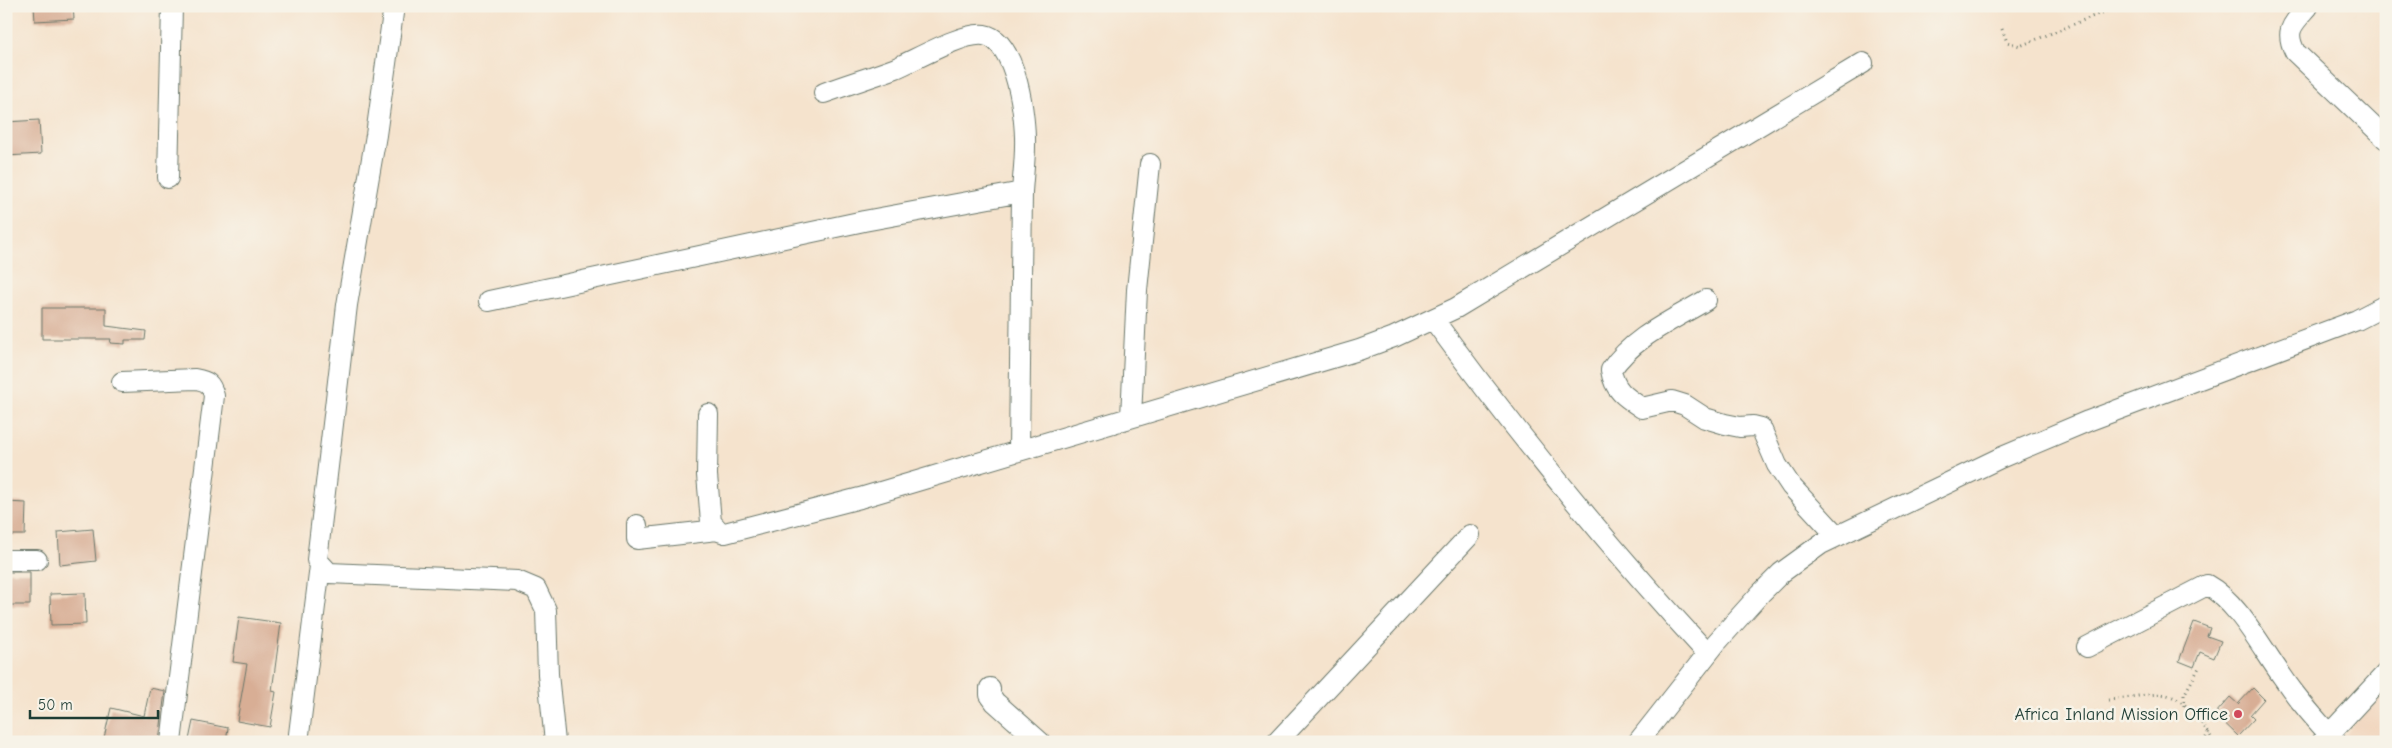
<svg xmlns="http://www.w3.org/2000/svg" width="2392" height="748" viewBox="0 0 2392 748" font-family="'Comic Neue',sans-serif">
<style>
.built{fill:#f1d5bd}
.building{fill:#d8ae95}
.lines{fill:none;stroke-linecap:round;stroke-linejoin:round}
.minor-casing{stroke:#6a776a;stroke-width:22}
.path{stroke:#6a776a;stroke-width:3;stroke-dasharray:1 4;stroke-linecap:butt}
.minor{stroke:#fff;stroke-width:20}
.poi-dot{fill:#d1495b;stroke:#f7f3e8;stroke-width:2}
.labels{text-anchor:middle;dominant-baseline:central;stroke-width:5;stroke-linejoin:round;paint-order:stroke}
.poi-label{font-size:18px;fill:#1f3d34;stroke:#f7f3e8;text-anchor:end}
</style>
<rect width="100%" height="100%" fill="#f7f3e8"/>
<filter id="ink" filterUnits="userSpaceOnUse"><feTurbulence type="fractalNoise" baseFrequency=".02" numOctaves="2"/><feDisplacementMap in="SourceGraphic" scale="10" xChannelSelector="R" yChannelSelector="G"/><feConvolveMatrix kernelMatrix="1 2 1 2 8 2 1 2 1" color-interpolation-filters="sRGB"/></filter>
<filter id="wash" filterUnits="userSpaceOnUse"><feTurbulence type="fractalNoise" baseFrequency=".0096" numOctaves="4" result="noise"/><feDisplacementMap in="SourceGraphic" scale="20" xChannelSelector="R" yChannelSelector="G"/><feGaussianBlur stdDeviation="1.12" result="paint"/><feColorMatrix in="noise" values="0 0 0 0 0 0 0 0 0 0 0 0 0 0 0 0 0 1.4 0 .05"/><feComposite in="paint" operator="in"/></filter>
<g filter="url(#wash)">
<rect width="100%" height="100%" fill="#f5e3cd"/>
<!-- built -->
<path class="built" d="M 2386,690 L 2386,742 L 2347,742 L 2343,737 Z"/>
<g id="blocks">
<!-- building -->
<path class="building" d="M 34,6 L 73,6 L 74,19 L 35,21 Z
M 39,120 L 41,154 L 6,156 L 6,122 Z
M 42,308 L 106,308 L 106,326 L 146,331 L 145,340 L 125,340 L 125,344 L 110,343 L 111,339 L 42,339 Z
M 6,502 L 26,503 L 25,535 L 6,535 Z
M 93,529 L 96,561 L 60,565 L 58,532 Z
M 6,572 L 30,572 L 30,605 L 6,605 Z
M 85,593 L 86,624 L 51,625 L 50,594 Z
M 239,617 L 281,623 L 272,691 L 276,692 L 270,727 L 237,721 L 247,664 L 233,662 Z
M 2194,622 L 2210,628 L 2207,636 L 2221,641 L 2214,658 L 2200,652 L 2194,667 L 2179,661 Z
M 150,688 L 165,691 L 159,742 L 136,737 L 135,742 L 103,742 L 111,708 L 144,716 Z
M 2253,688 L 2264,699 L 2250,715 L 2254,719 L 2238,736 L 2215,714 L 2230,697 L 2238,704 Z
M 193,721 L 228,728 L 226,742 L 189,740 Z"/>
</g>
</g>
<g filter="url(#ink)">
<use href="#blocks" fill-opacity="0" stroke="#6a776a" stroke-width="1"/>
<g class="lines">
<!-- minor casing -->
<g class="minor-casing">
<path id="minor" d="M 394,6 L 376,135 L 347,305 L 317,560 L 329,573 L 517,581 L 536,589 L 546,610 L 548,674 L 555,742
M 2308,7 C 2293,24 2284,30 2295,52 L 2386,139
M 824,93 C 848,84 872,77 896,68 C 917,59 963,32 984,35 C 1017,40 1026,120 1025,146 C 1025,161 1023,176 1022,192
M 168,178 L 172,6
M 1706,300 C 1673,320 1633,337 1611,370 C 1614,390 1625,397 1642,408 L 1672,401 L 1685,405 L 1705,418 L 1725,424 L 1740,427 L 1753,426 L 1761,428 L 1777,465 L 1791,486 L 1837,536
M 489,301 L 864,221 L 1022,192 L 1019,451
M 1433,319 C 1518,435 1610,548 1707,653
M 122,382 L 195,379 C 207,381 211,383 214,396 L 171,742
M 708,414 L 707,475 L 711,522 L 719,531 L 725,533 L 860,498 L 1359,350 L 1394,337 L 1456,308 L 1863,63
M 1131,417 L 1137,290 L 1150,164
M 637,525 L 637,539 L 717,530
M 6,560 L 37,560
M 2087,647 L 2207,585 C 2238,602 2261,647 2282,676 C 2298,700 2317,721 2336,742
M 990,688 L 990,695 L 995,702 L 1040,742
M 298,742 L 320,566
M 1277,742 L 1470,535
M 1638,742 L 1716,643 L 1761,593 L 1781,573 L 1821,544 L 2000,458 L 2088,421 L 2357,320 L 2386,305
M 2322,742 L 2386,673"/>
</g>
<!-- path -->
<path class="path" d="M 2337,9 L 2337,6
M 2002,29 L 2007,42 L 2020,46 L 2106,11 L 2133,6
M 2108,700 C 2121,699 2156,692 2167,695 C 2187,700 2204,725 2214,742
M 2184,706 L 2184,695 L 2200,666
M 2203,742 L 2209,733"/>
<!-- minor -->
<use href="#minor" class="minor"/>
</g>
</g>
<!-- markers -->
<circle class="poi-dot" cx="2238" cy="714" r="5"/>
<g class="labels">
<!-- poi labels -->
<g class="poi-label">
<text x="2228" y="714">Africa Inland Mission Office</text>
</g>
</g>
<!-- margin -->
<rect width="2392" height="748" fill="none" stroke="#f7f3e8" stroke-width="25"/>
<!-- scale -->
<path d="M30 710v8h128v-8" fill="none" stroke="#1f3d34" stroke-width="2.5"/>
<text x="38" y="710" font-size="15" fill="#1f3d34" stroke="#f7f3e8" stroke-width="4" paint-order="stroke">50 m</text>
</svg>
